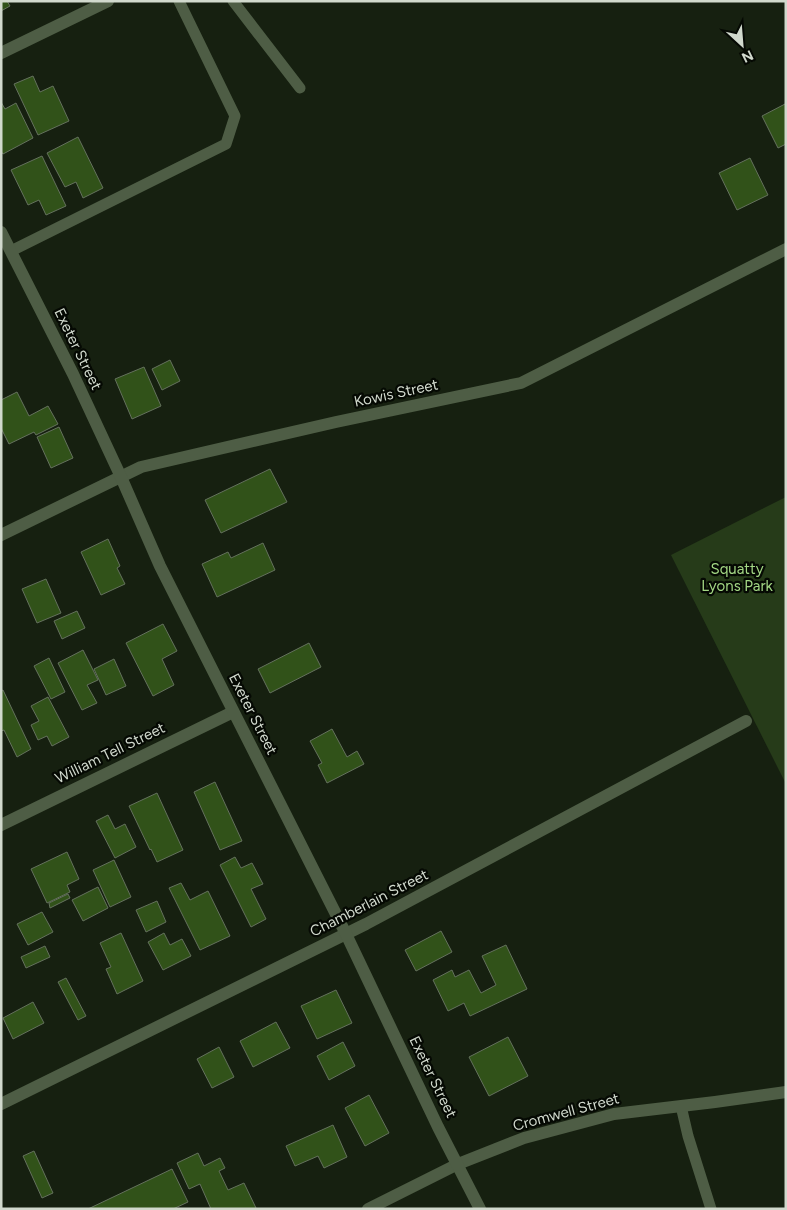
<svg xmlns="http://www.w3.org/2000/svg" width="787" height="1210" viewBox="0 0 787 1210" font-family="Figtree,sans-serif">
<style>
.green{fill:#263b19}
.building{fill:#315219;stroke:#64715d}
.lines{fill:none;stroke-linecap:round;stroke-linejoin:round}
.service{stroke:#4e5d45;stroke-width:11}
.minor{stroke:#4e5d45;stroke-width:12}
.tertiary{stroke:#4e5d45;stroke-width:12}
.labels{text-anchor:middle;dominant-baseline:central;stroke-width:4.5;stroke-linejoin:round;paint-order:stroke}
.street-label{font-size:15px;fill:#d1d9cd;stroke:#050903}
.park-label{font-size:15px;fill:#a3d784;stroke:#050903}
</style>
<rect width="100%" height="100%" fill="#162010"/>
<!-- green -->
<path class="green" d="M 786,497 L 786,784 L 671,555 Z"/>
<!-- building -->
<path class="building" d="M 1,1 L 7,1 L 10,6 L 1,11 Z
M 33,76 L 40,92 L 53,86 L 69,121 L 38,135 L 14,84 Z
M 1,102 L 5,109 L 16,103 L 33,138 L 3,154 L 1,151 Z
M 785,104 L 786,107 L 786,144 L 778,148 L 762,116 Z
M 78,137 L 103,188 L 83,198 L 76,182 L 65,187 L 47,153 Z
M 42,156 L 66,206 L 46,215 L 39,200 L 28,205 L 11,170 Z
M 750,158 L 768,195 L 737,210 L 719,173 Z
M 170,360 L 180,381 L 162,390 L 152,369 Z
M 144,367 L 161,406 L 132,419 L 115,379 Z
M 17,392 L 29,416 L 48,406 L 58,424 L 36,435 L 34,432 L 9,444 L 1,428 L 1,400 Z
M 59,427 L 73,458 L 51,468 L 37,437 Z
M 270,469 L 287,502 L 221,533 L 205,500 Z
M 108,539 L 120,566 L 117,568 L 125,584 L 101,595 L 81,552 Z
M 263,543 L 275,570 L 217,597 L 202,564 L 228,552 L 231,558 Z
M 46,579 L 61,613 L 37,623 L 22,589 Z
M 77,611 L 85,628 L 62,639 L 54,621 Z
M 163,624 L 177,651 L 162,659 L 174,685 L 153,696 L 126,643 Z
M 309,643 L 321,667 L 270,693 L 258,669 Z
M 83,650 L 98,680 L 87,685 L 97,703 L 82,710 L 58,663 Z
M 49,658 L 65,692 L 51,699 L 34,666 Z
M 114,659 L 126,686 L 106,695 L 94,669 Z
M 3,690 L 31,749 L 17,757 L 4,730 L 1,731 L 1,691 Z
M 48,697 L 69,737 L 52,746 L 47,736 L 38,740 L 31,725 L 39,721 L 31,706 Z
M 332,729 L 347,757 L 357,751 L 364,764 L 327,783 L 318,765 L 322,763 L 310,741 Z
M 215,782 L 242,841 L 220,850 L 194,792 Z
M 157,793 L 183,850 L 157,862 L 151,849 L 150,850 L 129,806 Z
M 108,815 L 115,829 L 125,824 L 136,847 L 115,858 L 96,821 Z
M 67,852 L 79,879 L 67,885 L 70,892 L 47,903 L 31,869 Z
M 235,857 L 241,868 L 252,863 L 263,884 L 251,889 L 266,919 L 251,927 L 220,865 Z
M 114,860 L 131,897 L 110,907 L 93,870 Z
M 181,883 L 190,900 L 208,891 L 230,936 L 200,950 L 169,888 Z
M 98,887 L 108,908 L 83,921 L 72,900 Z
M 68,894 L 70,898 L 50,908 L 49,903 Z
M 157,901 L 166,922 L 146,932 L 136,910 Z
M 42,912 L 53,932 L 28,945 L 17,924 Z
M 441,931 L 452,952 L 416,971 L 405,950 Z
M 121,933 L 143,981 L 117,994 L 106,969 L 111,967 L 100,943 Z
M 164,933 L 170,945 L 182,939 L 191,956 L 163,970 L 148,942 Z
M 506,945 L 527,989 L 470,1016 L 464,1003 L 448,1011 L 433,980 L 452,970 L 455,977 L 469,970 L 481,993 L 496,985 L 482,956 Z
M 45,946 L 50,957 L 26,968 L 21,957 Z
M 66,978 L 86,1016 L 78,1020 L 58,982 Z
M 336,990 L 352,1023 L 317,1039 L 301,1006 Z
M 33,1002 L 44,1023 L 13,1039 L 3,1018 Z
M 276,1022 L 290,1048 L 253,1067 L 240,1041 Z
M 508,1037 L 528,1076 L 489,1096 L 469,1057 Z
M 343,1042 L 355,1066 L 329,1080 L 317,1056 Z
M 219,1047 L 234,1077 L 212,1088 L 197,1059 Z
M 369,1095 L 389,1133 L 365,1146 L 345,1108 Z
M 333,1125 L 347,1157 L 324,1168 L 318,1156 L 295,1166 L 286,1146 Z
M 34,1151 L 53,1193 L 42,1198 L 23,1156 Z
M 198,1153 L 204,1166 L 220,1158 L 225,1168 L 219,1171 L 228,1190 L 244,1183 L 256,1208 L 254,1209 L 211,1209 L 200,1184 L 189,1189 L 177,1163 Z
M 172,1169 L 188,1202 L 173,1209 L 88,1209 Z"/>
<g class="lines">
<!-- service -->
<path class="service" d="M 233,1 L 300,88
M 11,251 L 226,144 L 235,116 L 179,1
M 681,1106 L 688,1136 L 711,1209"/>
<!-- minor -->
<path class="minor" d="M 1,53 L 108,1
M 1,535 L 141,467 L 336,422 L 521,383 L 786,249
M 1,825 L 233,712
M 1,1104 L 366,924 L 746,721
M 368,1209 L 458,1164 L 524,1138 L 614,1114 L 715,1102 L 786,1092"/>
<!-- tertiary -->
<path class="tertiary" d="M 1,232 L 73,374 L 121,477 L 160,566 L 346,934 L 438,1127 L 480,1209"/>
</g>
<g class="labels">
<!-- street labels -->
<g class="street-label">
<text transform="translate(78 349) rotate(64)">Exeter Street</text>
<text transform="translate(396 393) rotate(-12)">Kowis Street</text>
<text transform="translate(253 714) rotate(63)">Exeter Street</text>
<text transform="translate(110 753) rotate(-26)">William Tell Street</text>
<text transform="translate(369 903) rotate(-27)">Chamberlain Street</text>
<text transform="translate(433 1077) rotate(64)">Exeter Street</text>
<text transform="translate(566 1112) rotate(-15)">Cromwell Street</text>
</g>
<!-- park labels -->
<g class="park-label">
<text x="737" y="569">Squatty<tspan x="737" dy="17">Lyons Park</tspan></text>
</g>
</g>
<!-- border -->
<rect width="787" height="1210" fill="none" stroke="#d1d9cd" stroke-width="5"/>
<!-- north arrow -->
<g transform="translate(742 45) rotate(154)" stroke="#050903" stroke-width="4" paint-order="stroke">
<path d="M0-4L9 19L0 12L-9 19Z" fill="#d1d9cd"/>
<text y="-8" font-size="14" font-weight="bold" text-anchor="middle" fill="#d1d9cd">N</text>
</g>
</svg>
